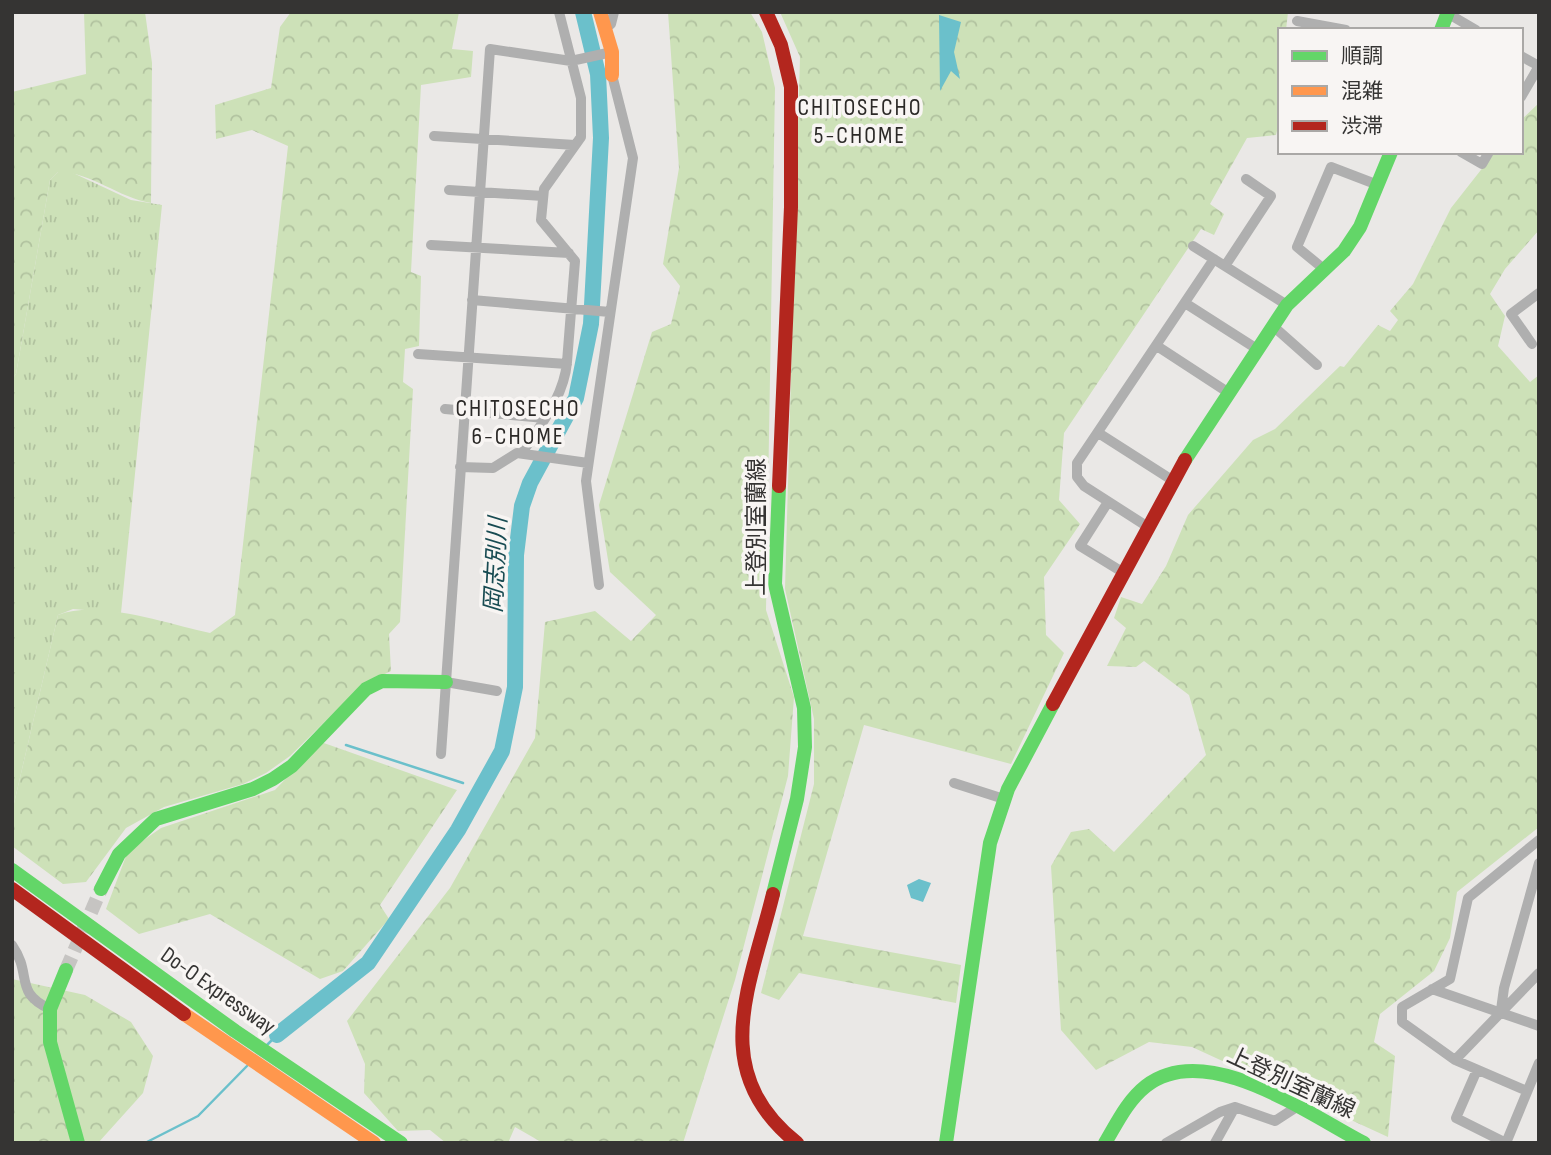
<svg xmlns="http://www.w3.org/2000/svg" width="1551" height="1155" viewBox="0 0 1551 1155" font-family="'Sofia Sans Condensed','Noto Sans JP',sans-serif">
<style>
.grass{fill:url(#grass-tufts)}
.forest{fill:url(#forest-crowns)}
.water{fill:#6bc0cb}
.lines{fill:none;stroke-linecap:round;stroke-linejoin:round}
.stream{stroke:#6bc0cb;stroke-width:2.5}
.river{stroke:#6bc0cb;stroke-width:16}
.secondary-tunnel{stroke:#c6c4c2;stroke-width:14;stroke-dasharray:14 7;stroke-linecap:butt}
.street{stroke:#afafaf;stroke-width:10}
.fast{stroke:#63d668;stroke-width:14}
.slow{stroke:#ff974d;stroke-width:14}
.jam{stroke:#b3261e;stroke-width:14}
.labels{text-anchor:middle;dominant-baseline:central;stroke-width:7;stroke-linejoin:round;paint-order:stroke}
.street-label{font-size:23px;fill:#353433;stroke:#f8f5f3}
.neighbourhood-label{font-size:24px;letter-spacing:2px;fill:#2b2927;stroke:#f8f5f3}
.water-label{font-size:24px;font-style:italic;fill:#184b52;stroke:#f8f5f3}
</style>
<defs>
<pattern id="grass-tufts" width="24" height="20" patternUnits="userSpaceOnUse" patternTransform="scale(1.75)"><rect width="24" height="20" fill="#cde1b8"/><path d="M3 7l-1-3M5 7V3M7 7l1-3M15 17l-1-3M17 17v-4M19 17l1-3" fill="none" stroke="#b1c29f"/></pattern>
<pattern id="forest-crowns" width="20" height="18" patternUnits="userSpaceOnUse" patternTransform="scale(1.75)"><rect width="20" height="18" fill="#cde1b8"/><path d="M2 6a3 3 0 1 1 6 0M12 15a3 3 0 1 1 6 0" fill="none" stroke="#b1c29f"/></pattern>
</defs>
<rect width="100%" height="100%" fill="#eae8e6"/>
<!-- grass -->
<path class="grass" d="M 58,172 L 71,172 L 131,200 L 162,205 L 121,613 L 73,609 L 58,615 L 12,812 L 12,379 L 16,374 L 50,180 Z"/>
<!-- forest -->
<path class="forest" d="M 84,12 L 145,12 L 152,63 L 151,203 C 119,198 89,171 58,172 L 50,180 L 16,374 L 12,379 L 12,92 L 86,74 Z
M 291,12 L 459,12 L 452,49 L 473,51 L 471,77 L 421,85 L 411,272 L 421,276 L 419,346 L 405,349 L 403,382 L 413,389 L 400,622 L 389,634 L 391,671 L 362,685 L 290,756 L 266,773 L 243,784 L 164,807 L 126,828 L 86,882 L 63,884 L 12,846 L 12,812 L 58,615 C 99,599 167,624 210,633 L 235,615 L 288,146 L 252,130 L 216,139 L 215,105 L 271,88 L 280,27 Z
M 668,12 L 750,12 L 762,32 L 775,88 L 766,610 L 794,697 L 788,776 L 735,980 L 683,1143 L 543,1143 L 515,1127 L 508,1143 L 446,1143 L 430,1130 L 398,1131 L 364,1093 L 365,1064 L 347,1021 L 450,888 L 535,738 L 545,622 L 595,611 L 631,641 L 656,615 L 610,572 L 599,505 L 652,332 L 671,324 L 680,286 L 663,264 L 679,168 Z
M 780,12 L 1288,12 L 1286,30 L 1280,30 L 1280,118 L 1276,135 L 1247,138 L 1210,204 L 1224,214 L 1214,235 L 1201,229 L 1064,433 L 1059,500 L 1080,524 L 1044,577 L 1046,635 L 1064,653 L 1011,764 L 864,725 L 803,936 L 961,965 L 956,1003 L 799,973 L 779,1000 L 761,993 L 814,784 L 814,719 L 785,589 L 800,57 Z
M 1539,103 L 1539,230 L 1505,269 L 1490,294 L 1505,316 L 1498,346 L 1530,382 L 1539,375 L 1539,827 L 1457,892 L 1450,938 L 1434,971 L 1380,1014 L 1374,1042 L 1395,1056 L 1388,1137 L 1192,1047 L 1149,1042 L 1096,1070 L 1061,1030 L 1051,866 L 1071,832 L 1089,829 L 1114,852 L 1206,755 L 1189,695 L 1144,661 L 1136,667 L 1107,666 L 1126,628 L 1114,618 L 1121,597 L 1142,604 L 1166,566 L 1188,515 L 1253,440 L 1275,429 L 1340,366 L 1344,367 L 1378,325 L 1390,331 L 1398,320 L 1390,311 L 1413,284 L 1451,208 L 1495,152 L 1521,152 L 1521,120 Z
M 321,742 L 457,790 L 380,905 L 389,919 L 343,971 L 320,979 L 210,914 L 139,934 L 106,909 L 128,851 L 161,828 L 275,790 Z
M 12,979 L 85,995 L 131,1022 L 153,1056 L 143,1093 L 98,1143 L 12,1143 Z"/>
<!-- water -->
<path class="water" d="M 939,15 L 961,22 L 954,52 L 960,79 L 951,71 L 940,91 Z
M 919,879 L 931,883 L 923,902 L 911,898 L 907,885 Z"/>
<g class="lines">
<!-- stream -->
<path class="stream" d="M 346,745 L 463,783
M 267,1045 L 277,1035
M 145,1143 L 198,1116 L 247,1066"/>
<!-- river -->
<path class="river" d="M 277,1035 L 368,963 L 458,830 L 502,751 L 515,687 L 516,555 L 522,506 L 530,483 L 576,398 L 591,324 L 601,138 L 598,74 L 583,12"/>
<!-- secondary-tunnel -->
<path class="secondary-tunnel" d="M 66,970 L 101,889"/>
<!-- street -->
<path class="street" d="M 1447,13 L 1476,30
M 1297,21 L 1346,30
M 607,27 L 611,24 L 614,12
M 1521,56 L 1539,66
M 1521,97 L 1539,66
M 434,136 L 575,145
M 1461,152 L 1482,164 L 1489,152
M 449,190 L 543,196
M 431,245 L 569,253
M 1193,246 L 1287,305
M 1225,266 L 1271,196 L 1246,179
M 1325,270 L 1297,247 L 1331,167 L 1378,185
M 472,300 L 610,312
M 1185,303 L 1257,349
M 1273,326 L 1317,365
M 1532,344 L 1511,314 L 1539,293
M 1157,346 L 1229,393
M 418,354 L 567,364
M 445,409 L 545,418
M 1100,434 L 1172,480
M 522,453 C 541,424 564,397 567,362 L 575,261 L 541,220 L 544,189 L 581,137 L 581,98 L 559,12
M 460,467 L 493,468 L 517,453 L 588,463
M 1108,502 L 1080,546 L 1124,573
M 1148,527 L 1084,486 L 1077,477 L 1077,463 L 1214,259
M 599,585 L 586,481 L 633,158 L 612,75
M 446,682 L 497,691
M 441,754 L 490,49 L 571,61 L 612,52
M 954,783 L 1004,799
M 12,945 C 33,975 13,992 50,1009
M 1432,989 L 1539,1026
M 1501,1010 L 1504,988 L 1539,863
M 1455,1060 L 1402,1022 L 1402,1007 L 1450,979 L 1468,898 L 1539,840
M 1477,1070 L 1456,1118 L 1506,1143
M 1527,1091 L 1455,1060 L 1539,973
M 1166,1143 L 1220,1112 L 1235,1107 L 1275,1121 L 1295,1108
M 1215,1143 L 1235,1107
M 1506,1143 L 1539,1063"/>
<!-- fast -->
<path class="fast" d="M 1441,30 L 1448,12
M 1185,460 L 1287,305 L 1344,251 L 1360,227 L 1391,152
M 12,870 L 235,1031 L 401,1143
M 101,889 L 119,854 L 156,819 L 253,789 L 273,779 L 292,766 L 366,689 L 382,681 L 446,682
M 773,894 L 797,799 L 805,747 L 804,708 L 775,584 L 779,486
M 66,970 L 50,1009 L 50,1042 L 78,1143
M 946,1143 L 990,843 L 1008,789 L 1053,704
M 1105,1143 C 1117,1123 1127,1101 1146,1086 C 1206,1039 1308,1114 1364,1143"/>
<!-- slow -->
<path class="slow" d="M 600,12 L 612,52 L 612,75
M 184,1014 L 374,1143"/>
<!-- jam -->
<path class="jam" d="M 766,12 L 781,45 L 791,87 L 791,207 L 779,486
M 1053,704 L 1185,460
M 12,889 L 184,1014
M 773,894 C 750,987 707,1071 797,1143"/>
</g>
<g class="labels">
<!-- street labels -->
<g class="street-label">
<text transform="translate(757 527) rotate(-90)">上登別室蘭線</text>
<text transform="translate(218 991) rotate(35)">Do-O Expressway</text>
<text transform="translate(1291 1083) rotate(25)">上登別室蘭線</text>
</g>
<!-- neighbourhood labels -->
<g class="neighbourhood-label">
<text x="860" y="107">CHITOSECHO<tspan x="860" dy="28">5-CHOME</tspan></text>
<text x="518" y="408">CHITOSECHO<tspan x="518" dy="28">6-CHOME</tspan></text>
</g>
<!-- water labels -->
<g class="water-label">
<text transform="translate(496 565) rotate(-87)">岡志別川</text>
</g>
</g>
<!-- border -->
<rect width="1551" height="1155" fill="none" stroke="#353433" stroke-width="28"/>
<!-- legend -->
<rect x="1278" y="28" width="245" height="126" fill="#f8f5f3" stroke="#aaa8a6" stroke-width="2"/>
<rect x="1292" y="51" width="35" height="10" fill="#63d668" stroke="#aaa8a6" stroke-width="2"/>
<text x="1341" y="63" font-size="21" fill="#353433">順調</text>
<rect x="1292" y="86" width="35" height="10" fill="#ff974d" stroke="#aaa8a6" stroke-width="2"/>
<text x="1341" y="98" font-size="21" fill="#353433">混雑</text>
<rect x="1292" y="121" width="35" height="10" fill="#b3261e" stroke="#aaa8a6" stroke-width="2"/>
<text x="1341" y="133" font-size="21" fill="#353433">渋滞</text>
</svg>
